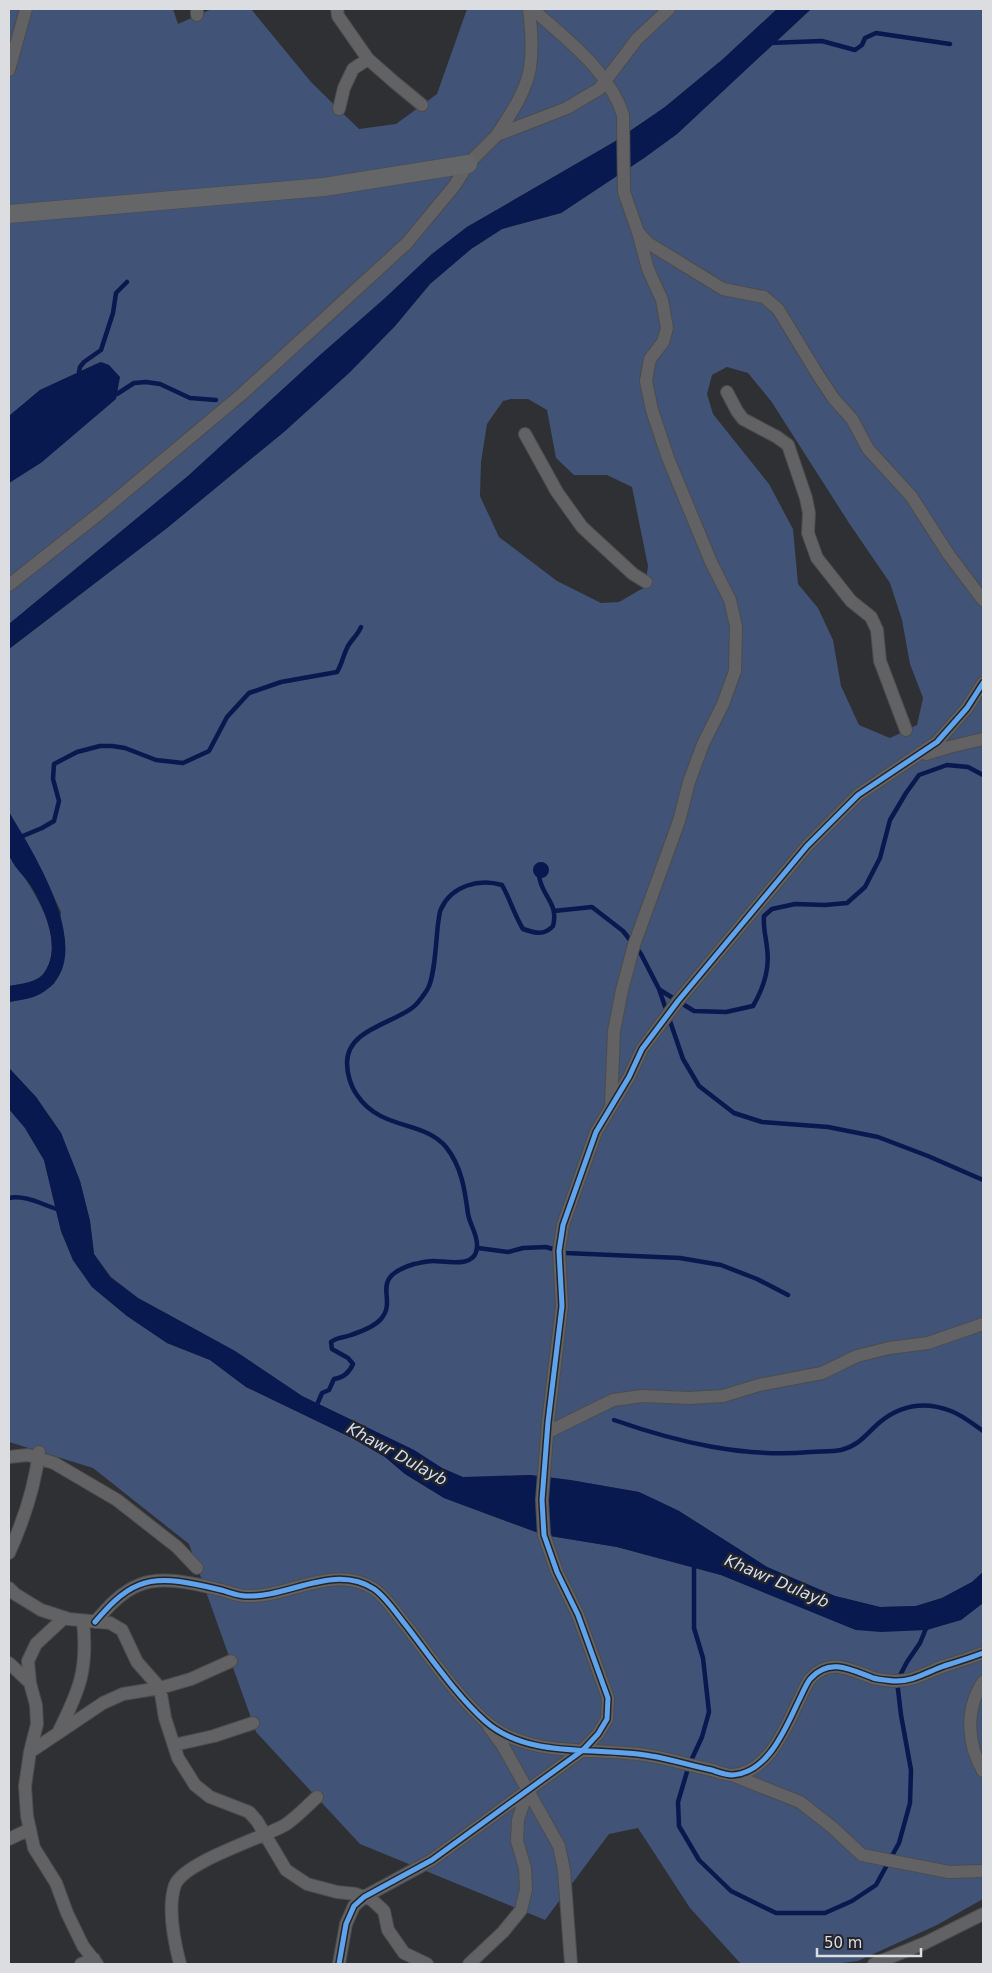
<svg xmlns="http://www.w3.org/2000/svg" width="992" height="1973" viewBox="0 0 992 1973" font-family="'DejaVu Sans',sans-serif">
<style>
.green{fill:#415376;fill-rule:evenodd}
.water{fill:#08194f}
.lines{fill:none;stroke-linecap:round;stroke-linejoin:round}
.stream{stroke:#08194f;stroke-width:4.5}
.street-casing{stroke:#4b4c4e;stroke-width:14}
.secondary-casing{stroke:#4b4c4e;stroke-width:19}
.street{stroke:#626264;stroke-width:12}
.secondary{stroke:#656668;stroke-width:18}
.cycleway-casing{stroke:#23252a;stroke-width:8}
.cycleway{stroke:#60a3ed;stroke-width:5}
.labels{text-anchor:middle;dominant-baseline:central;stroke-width:5;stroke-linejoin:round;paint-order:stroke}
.water-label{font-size:16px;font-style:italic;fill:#d4def1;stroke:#23252a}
</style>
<rect width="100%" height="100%" fill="#2e3033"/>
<!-- green -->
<path class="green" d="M 9,9 L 173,9 L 178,24 L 212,9 L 251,9 L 311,82 L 359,129 L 396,124 L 437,94 L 467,9 L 777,9 L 723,59 L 665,107 L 614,142 L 467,227 L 432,254 L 384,299 L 319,356 L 188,476 L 9,624 L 9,483 L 42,462 L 100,362 L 40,390 L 9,416 Z
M 811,9 L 983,9 L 983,1572 L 972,1582 L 942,1598 L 916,1606 L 880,1607 L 835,1596 L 767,1567 L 679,1511 L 639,1492 L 570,1480 L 530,1475 L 463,1478 L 442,1468 L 414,1450 L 302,1396 L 235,1351 L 138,1298 L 111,1277 L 94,1254 L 90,1221 L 80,1181 L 61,1133 L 36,1097 L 9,1068 L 9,1002 C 29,999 39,996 55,983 L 61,912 L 46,880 L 9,812 L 9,649 L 167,528 L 285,431 L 350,372 L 395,326 L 430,284 L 471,249 L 502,229 L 561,213 L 644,158 L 677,134 ZM 727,367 L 748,373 L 771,401 L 849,523 L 890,583 L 902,620 L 910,664 L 923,698 L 917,725 L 890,738 L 859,725 L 841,686 L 833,640 L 818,608 L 798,584 L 793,529 L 769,484 L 713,414 L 707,394 L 712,375 ZM 511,399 L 528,399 L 547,410 L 556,458 L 574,475 L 607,475 L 632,487 L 648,566 L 645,587 L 619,602 L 601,603 L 557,581 L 499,537 L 480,496 L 481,462 L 487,424 L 503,401 Z
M 9,855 C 29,883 69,938 44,973 C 37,983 19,984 9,986 Z
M 9,1109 L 25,1128 L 44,1160 L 61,1231 L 73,1260 L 92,1287 L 127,1316 L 167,1343 L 210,1360 L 246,1387 L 354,1439 L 385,1457 L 405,1474 L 444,1498 L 544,1535 L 617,1547 L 721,1575 L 856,1630 L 961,1620 L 983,1603 L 983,1899 L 937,1925 L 858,1961 L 833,1964 L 741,1964 L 690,1908 L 638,1828 L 609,1834 L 545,1920 L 360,1844 L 256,1732 L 189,1544 L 93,1468 L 9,1442 Z"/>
<!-- water -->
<path class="water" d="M 777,9 L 811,9 L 677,134 L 644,158 L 561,213 L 502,229 L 471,249 L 430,284 L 395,326 L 350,372 L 285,431 L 167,528 L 9,649 L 9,624 L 188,476 L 319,356 L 384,299 L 432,254 L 467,227 L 614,142 L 665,107 L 723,59 Z
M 101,362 L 109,365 L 120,377 L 116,399 L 42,462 L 9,483 L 9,416 L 40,390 Z
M 9,812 C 33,852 101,958 42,993 C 32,999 20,1000 9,1002 L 9,986 C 19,984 37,983 44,973 C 62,948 45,909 31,886 C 25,877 11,864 9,854 C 6,844 9,823 9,812 Z
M533 870a8 8 0 1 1 16 0a8 8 0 1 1-16 0Z
M 9,1068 L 36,1097 L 61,1133 L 80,1181 L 90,1221 L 94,1254 L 110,1277 L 138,1298 L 235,1351 L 302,1396 L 414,1450 L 442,1468 L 463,1477 L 530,1475 L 570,1480 L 639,1492 L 679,1511 L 767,1567 L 835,1596 L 880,1607 L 916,1606 L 942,1598 L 972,1582 L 983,1572 L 983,1603 L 961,1620 L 927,1630 L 881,1632 L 856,1630 L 721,1575 L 617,1547 L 544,1535 L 444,1498 L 405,1474 L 385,1457 L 354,1439 L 246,1387 L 210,1360 L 167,1343 L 127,1316 L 92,1287 L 73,1260 L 61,1231 L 44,1160 L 25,1128 L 9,1109 Z"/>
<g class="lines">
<!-- stream -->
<path class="stream" d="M 769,43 L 822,41 L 855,50 L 862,45 L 865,38 L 876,33 L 950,44
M 79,372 L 80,367 L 84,362 L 101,350 L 113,313 L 116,293 L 127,282
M 117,394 L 134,383 L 146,382 L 160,384 L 190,398 L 216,400
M 18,838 L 42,828 L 54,821 L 59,801 L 53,779 L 54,764 L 77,752 L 100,746 L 112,746 L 125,748 L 156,760 L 183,763 L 209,751 L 227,717 L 249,693 L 281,682 L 337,672 C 342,664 343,656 347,648 C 350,641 358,635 361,627
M 554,911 L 592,907 L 623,931 L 641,954 L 659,989 L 683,1059 L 699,1086 L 734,1113 L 762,1122 L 828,1127 L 878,1137 L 928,1156 L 983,1180
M 660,990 L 694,1011 L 726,1012 L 753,1006 C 763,989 770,968 767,948 C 766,937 763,928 764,916 L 772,909 L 795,904 L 825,905 L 847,903 L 865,887 L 880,858 L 890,820 L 906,793 L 919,775 L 947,765 L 968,767 L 983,775
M 9,1198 C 25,1194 45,1206 60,1210
M 478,1248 L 508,1252 L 523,1248 L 546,1247 L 566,1253 L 680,1258 L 721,1265 L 757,1279 L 788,1295
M 316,1407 L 322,1393 L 329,1390 L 334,1379 C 344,1377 349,1373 353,1364 L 348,1358 L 332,1349 L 331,1342 C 337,1337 343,1338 351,1335 C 360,1332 375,1326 381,1319 C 399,1298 366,1279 414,1264 C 420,1263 427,1261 433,1261 C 446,1261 476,1269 477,1247 C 478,1235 470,1225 468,1214 C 465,1191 462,1167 446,1147 C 424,1120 381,1131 357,1095 C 351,1087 347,1074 347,1063 C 347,1030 391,1024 412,1008 C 418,1004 423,996 427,990 C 435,978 436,940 438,924 C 439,919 439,913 441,909 C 451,886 479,878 502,885 C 510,899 514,914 523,929 C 535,933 544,936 553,926 C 559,903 542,897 539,876
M 614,1420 C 677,1442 743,1458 810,1452 C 820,1451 831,1452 841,1450 C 860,1445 866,1434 880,1422 C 901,1405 925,1401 951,1411 C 962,1415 973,1424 983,1431
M 694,1563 L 694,1628 L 703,1658 L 709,1712 L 702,1737 L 689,1765 L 678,1802 L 679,1826 L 699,1860 L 731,1891 L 776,1913 L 825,1913 L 852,1901 L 876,1885 L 899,1843 L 910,1803 L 911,1770 L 901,1715 L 897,1681 L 907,1662 L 920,1643 L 927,1626"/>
<!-- street casing -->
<g class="street-casing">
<path id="street" d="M 197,9 L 197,15
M 337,9 L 338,16 L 368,59 L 393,81 L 422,105
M 533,9 C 566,40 609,70 623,115 L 624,192 L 638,232 L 648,243 L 723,289 L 764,297 L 778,309 L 818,375 L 834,399 L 852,419 L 868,449 L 911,496 L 949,555 L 983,600
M 9,70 L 26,9
M 339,109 L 344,88 L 353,69 L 368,59
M 497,135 C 510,115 526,92 530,68 C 533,48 531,28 529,9
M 727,392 L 737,411 L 743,419 L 777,437 L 788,445 L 806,498 L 809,513 L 808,533 L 817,558 L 851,601 L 871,617 L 877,630 L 880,661 L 906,730
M 525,434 L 557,492 L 582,527 L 633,574 L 646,582
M 9,585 L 100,513 L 242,394 L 407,243 L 455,185 L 468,164 L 497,135 L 567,108 L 599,89 L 637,39 L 669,9
M 926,754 L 949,747 L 983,739
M 611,1105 L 614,1031 L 622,990 L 634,945 L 679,821 L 689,782 L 703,744 L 723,704 L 735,671 L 736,626 L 730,600 L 711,562 L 668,458 L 652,410 L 646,381 L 650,359 L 663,342 L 667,328 L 662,300 L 648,269 L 638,232
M 548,1432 L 613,1400 L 642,1396 L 689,1398 L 723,1396 L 759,1385 L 822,1373 L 857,1356 L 889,1348 L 928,1343 L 983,1324
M 9,1457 L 28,1455 L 54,1463 L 117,1500 L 177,1547 L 197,1568
M 9,1553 C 23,1522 35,1485 39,1452
M 9,1588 L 15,1594 L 41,1610 L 69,1619 L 110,1623 L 122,1630 L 137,1662 L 160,1688 L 165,1718 L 178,1758 L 195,1785 L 210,1797 L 249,1812 L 257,1821 L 286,1870 L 307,1884 L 337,1892 L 356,1894 L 372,1900 L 384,1911 L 388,1930 L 404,1953 L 427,1964
M 64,1618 L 36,1644 L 28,1661 L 30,1683 L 36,1705 L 37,1724 L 30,1752 L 25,1786 L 27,1816 L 34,1848 L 56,1883 L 67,1913 L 83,1946 L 97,1964
M 95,1622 C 107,1608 121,1592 139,1585 C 162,1575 197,1584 221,1590 C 229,1592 238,1596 246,1596 C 288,1598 334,1563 374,1589 C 387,1598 398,1616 408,1628 C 431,1658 457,1696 485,1721 C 529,1760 597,1746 651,1756 C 671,1759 691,1766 712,1770 C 718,1772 726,1775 732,1775 C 770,1773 787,1724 801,1696 C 804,1690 807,1682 811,1678 C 830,1657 852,1670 873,1678 C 880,1680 887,1680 894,1681 C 912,1682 927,1672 944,1666 C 957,1662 970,1658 983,1653
M 9,1663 L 30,1683
M 983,1682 C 965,1709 967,1744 983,1771
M 489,1727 L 503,1746 L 559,1846 L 564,1870 L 571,1964
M 59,1731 C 80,1689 88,1669 83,1621
M 174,1745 L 214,1736 L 253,1723
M 30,1752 L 103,1703 L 123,1694 L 160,1688 L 191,1679 L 231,1661
M 732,1775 L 800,1802 L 832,1827 L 862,1855 L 949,1872 L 983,1871
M 9,1839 L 30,1829
M 81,1964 L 94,1959
M 180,1964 C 174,1941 167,1908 175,1885 C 184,1862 262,1838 285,1825 C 296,1818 307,1806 317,1797
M 339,1964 L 346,1924 L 354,1906 L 364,1897 L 432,1860 L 583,1750 L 598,1734 L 607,1719 L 608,1698 L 578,1615 L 557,1572 L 544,1535 L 542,1500 L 548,1422 L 562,1306 L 559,1251 L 563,1225 L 596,1132 L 629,1077 L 642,1049 L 678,1001 L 807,846 L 858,795 L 937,742 L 967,708 L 983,683
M 469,1964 L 503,1932 L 521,1910 L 526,1889 L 525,1868 L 517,1841 L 518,1820 L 528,1789
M 874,1964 L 925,1943 L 983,1914"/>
</g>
<!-- secondary casing -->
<g class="secondary-casing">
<path id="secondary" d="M 9,214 L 324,187 L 468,164"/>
</g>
<!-- street -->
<use href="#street" class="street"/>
<!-- secondary -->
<use href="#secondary" class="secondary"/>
<!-- cycleway casing -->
<g class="cycleway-casing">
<path id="cycleway" d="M 95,1622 C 107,1608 121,1592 139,1585 C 162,1575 197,1584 221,1590 C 229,1592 238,1596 246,1596 C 288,1598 334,1563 374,1589 C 387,1598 398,1616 408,1628 C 431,1658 457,1696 485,1721 C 529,1760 597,1746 651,1756 C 671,1759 691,1766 712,1770 C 718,1772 726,1775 732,1775 C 770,1773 787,1724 801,1696 C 804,1690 807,1682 811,1678 C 830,1657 852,1670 873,1678 C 880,1680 887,1680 894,1681 C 912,1682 927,1672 944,1666 C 957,1662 970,1658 983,1653
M 339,1964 L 346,1924 L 354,1906 L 364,1897 L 432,1860 L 583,1750 L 598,1734 L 607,1719 L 608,1698 L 578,1615 L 557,1572 L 544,1535 L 542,1500 L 548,1422 L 562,1306 L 559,1251 L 563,1225 L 596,1132 L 629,1077 L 642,1049 L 678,1001 L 807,846 L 858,795 L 937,742 L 967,708 L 983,683"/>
</g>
<!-- cycleway -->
<use href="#cycleway" class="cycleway"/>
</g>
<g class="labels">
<!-- water labels -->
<g class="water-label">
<text transform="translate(397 1454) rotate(29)">Khawr Dulayb</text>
<text transform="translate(777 1581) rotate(23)">Khawr Dulayb</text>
</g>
</g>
<!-- border -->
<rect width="992" height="1973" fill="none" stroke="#dcdde0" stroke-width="20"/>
<!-- scale -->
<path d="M817 1948v8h104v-8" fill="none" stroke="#dcdde0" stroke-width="2.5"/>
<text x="824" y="1948" font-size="15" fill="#dcdde0" stroke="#23252a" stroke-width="4" paint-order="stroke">50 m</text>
</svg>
